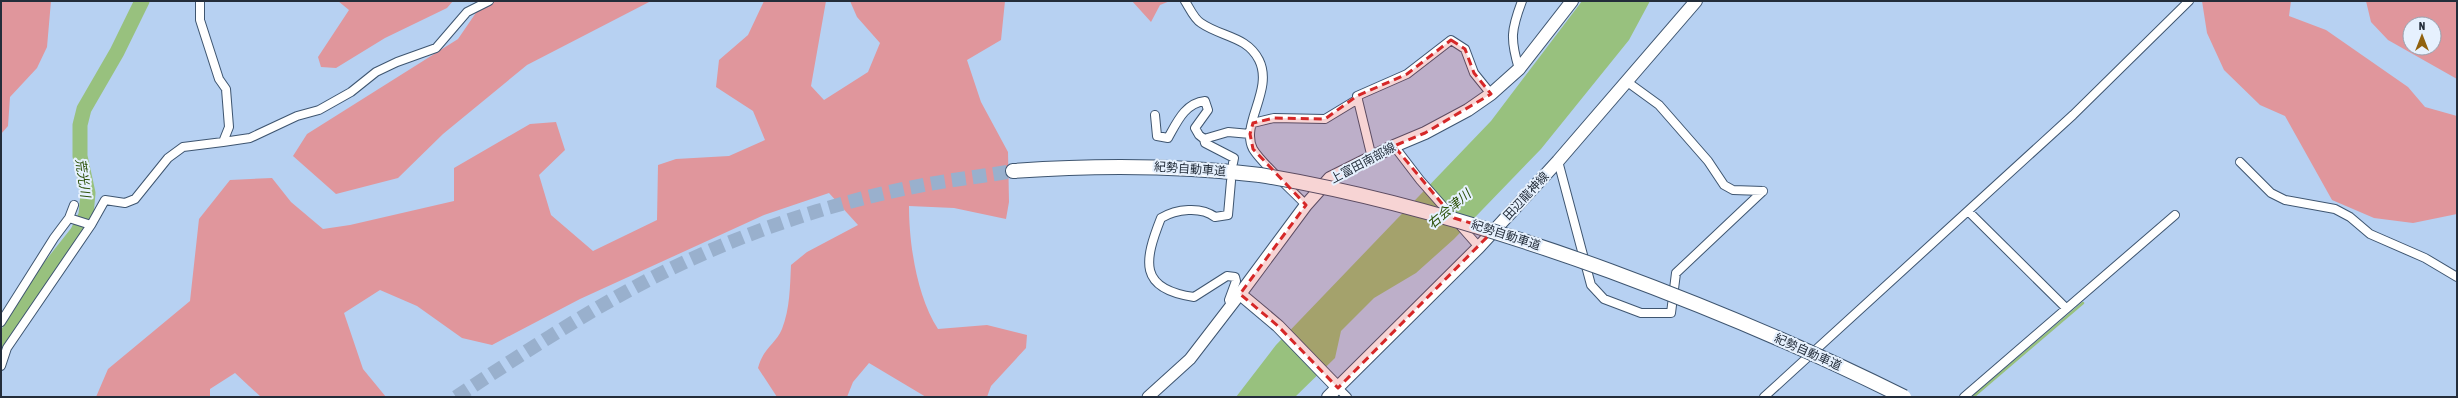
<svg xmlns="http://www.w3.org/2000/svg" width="2458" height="398" viewBox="0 0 2458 398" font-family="'Asap Condensed','Noto Sans JP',sans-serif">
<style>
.green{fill:#e0969c;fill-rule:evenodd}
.water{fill:#98c17e}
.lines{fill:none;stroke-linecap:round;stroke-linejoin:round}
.stream{stroke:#98c17e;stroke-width:2.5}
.river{stroke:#98c17e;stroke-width:15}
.highway-tunnel{stroke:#99b0cd;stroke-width:14;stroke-dasharray:14 7;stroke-linecap:butt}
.street-casing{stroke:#3e5570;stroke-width:10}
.secondary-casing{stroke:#3e5570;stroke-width:13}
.primary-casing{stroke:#3e5570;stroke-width:14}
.highway-casing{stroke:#3e5570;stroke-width:16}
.street{stroke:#fff;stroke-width:8}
.secondary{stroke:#fff;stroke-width:11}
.primary{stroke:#fff;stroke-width:12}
.highway{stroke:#fff;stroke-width:14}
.highway-bridge-casing{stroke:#3e5570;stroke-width:16;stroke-linecap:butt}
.highway-bridge{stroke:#fff;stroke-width:14}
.marked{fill:#d62828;fill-opacity:0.2;stroke:#d62828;stroke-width:3;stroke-dasharray:8 5;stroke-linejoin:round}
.labels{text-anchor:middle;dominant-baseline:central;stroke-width:4;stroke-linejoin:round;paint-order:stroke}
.street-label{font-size:12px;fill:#232d3a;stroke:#e6f1fe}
.water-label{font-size:13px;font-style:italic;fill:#2b5008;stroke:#e6f1fe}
</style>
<rect width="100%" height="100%" fill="#b7d1f2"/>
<!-- green -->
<path class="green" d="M 1,1 L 51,1 L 47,47 L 37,68 L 10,97 L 8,126 L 1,134 Z
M 338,1 L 453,1 L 447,8 L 385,38 L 336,68 L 321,67 L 318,57 L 349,10 Z
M 484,1 L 651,1 L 527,65 L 443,134 L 398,178 L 336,194 L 293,156 L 307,134 L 458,39 Z
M 764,1 L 826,1 L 811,86 L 824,100 L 868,72 L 880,43 L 857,17 L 850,1 L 1005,1 L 1001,40 L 967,60 L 981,102 L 1008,152 L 1009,202 L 1006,219 L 954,208 L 909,206 C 909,244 917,297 938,329 L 987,325 L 1027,335 L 1026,348 L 991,386 L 987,397 L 926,397 L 869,363 L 853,382 L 847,397 L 777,397 L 758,368 C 763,348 775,345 782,329 C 790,309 790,286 791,265 L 807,252 L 858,225 L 829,193 L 764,215 L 580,299 L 492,345 L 462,338 L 417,306 L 380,290 L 344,313 L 363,369 L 386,397 L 261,397 L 235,373 L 210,389 L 210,397 L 96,397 L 108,369 L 190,301 L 199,219 L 230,180 L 272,178 L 291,202 L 323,229 L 350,225 L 454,201 L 454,168 L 530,124 L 556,122 L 565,150 L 539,175 L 551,215 L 593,251 L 657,220 L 658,165 L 676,159 L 729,156 L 765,140 L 753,111 L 716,87 L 719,60 L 748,35 Z
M 1132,1 L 1170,1 L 1160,5 L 1151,22 Z
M 2202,1 L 2291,1 L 2289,16 L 2326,30 L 2408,87 L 2425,107 L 2457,116 L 2457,214 L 2413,223 L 2374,218 L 2332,200 L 2285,116 L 2260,105 L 2224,70 L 2207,33 Z
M 2366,1 L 2457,1 L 2457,79 L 2388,40 L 2371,22 ZM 2410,24 L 2434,24 L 2434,48 L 2410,48 Z"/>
<!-- water -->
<path class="water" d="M 1582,1 L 1650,1 L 1629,40 L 1541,149 L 1454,239 L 1416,273 L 1374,298 L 1341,331 L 1335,358 L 1295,397 L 1236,397 L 1276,345 L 1491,121 Z"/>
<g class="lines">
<!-- stream -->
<path class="stream" d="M 1973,397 L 2083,303"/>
<!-- river -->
<path class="river" d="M 1,344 L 46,272 L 77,233 L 86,215 L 88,193 L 80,156 L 80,125 L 84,109 L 117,52 L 142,1"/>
<!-- highway-tunnel -->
<path class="highway-tunnel" d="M 456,397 C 530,349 605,299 685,262 C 762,226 845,199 929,184 C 957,179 985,176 1013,171"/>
<!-- street casing -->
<g class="street-casing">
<path id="street" d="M 1185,1 C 1189,7 1194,19 1201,23 C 1221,37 1247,36 1259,60 C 1274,90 1240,124 1253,149 C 1262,164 1293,191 1306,205
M 1519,69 C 1510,39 1511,30 1522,1
M 1626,81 L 1659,105 L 1708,161 L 1724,185 L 1733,190 L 1763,191
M 1155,115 L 1157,136 L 1168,138 C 1177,122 1185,103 1205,101 L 1208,110 L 1195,128 L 1199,135 L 1204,139 L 1228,132 L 1250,134
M 1253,123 L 1274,118 L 1325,119 L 1358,99
M 1204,139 L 1205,143 L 1234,158 L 1233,163
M 223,142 L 250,138 L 297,116 L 319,110 L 351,92 L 376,72 L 397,62 L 436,48 L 467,12 L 489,1
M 1394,146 L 1420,180 L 1479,247
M 1372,158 L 1357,96 L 1407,74 L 1451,40 L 1465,49 L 1474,73 L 1491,94
M 1558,161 L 1591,285 L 1604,299 L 1641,313 L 1671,313 L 1676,273 L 1763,191
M 2240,162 L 2271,193 L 2285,200 L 2335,209 L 2350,217 L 2370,234 L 2425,258 L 2457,277
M 1231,181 L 1228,215 L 1215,217 C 1201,206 1176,209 1161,218 C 1144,261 1138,289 1194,297 L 1227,276 L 1235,277 L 1236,281 L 1229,300 L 1231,306
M 1968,211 L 2066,308
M 69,218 L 91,225 L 105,200 L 125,203 L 135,199 L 168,158 L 183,147 L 223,142 L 229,127 L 226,89 L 219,79 L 200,20 L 200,1
M 1,322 L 54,238 L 69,218 L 74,205
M 1,366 L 7,348 L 91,225
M 1338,388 L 1347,397
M 1764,397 L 2073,115 L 2189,1
M 1964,397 L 2175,215"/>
</g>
<!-- secondary casing -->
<g class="secondary-casing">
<path id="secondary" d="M 1148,397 L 1190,359 L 1240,294"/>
</g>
<!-- primary casing -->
<g class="primary-casing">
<path id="primary" d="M 1338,388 L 1278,326 L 1240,294 L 1306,205 L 1330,178 L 1394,146 L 1425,133 L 1468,110 L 1491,94 L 1519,69 L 1572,1
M 1328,397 L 1479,247 L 1558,161 L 1696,1"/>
</g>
<!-- highway casing -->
<g class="highway-casing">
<path id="highway" d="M 1013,171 C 1096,165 1177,165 1260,175"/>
</g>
<!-- street -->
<use href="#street" class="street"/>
<!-- secondary -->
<use href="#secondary" class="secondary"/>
<!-- primary -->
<use href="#primary" class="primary"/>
<!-- highway -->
<use href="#highway" class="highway"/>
<!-- highway-bridge casing -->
<g class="highway-bridge-casing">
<path id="highway-bridge" d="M 1260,175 C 1381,195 1495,229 1610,271 C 1710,308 1808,349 1904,397"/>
</g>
<!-- highway-bridge -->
<use href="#highway-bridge" class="highway-bridge"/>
</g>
<!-- marked area -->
<path class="marked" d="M 1451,40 L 1465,49 L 1474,73 L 1491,94 L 1425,133 L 1394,146 L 1454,218 L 1494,230 L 1338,388 L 1278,326 L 1240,294 L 1306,205 L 1253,149 L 1250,134 L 1253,123 L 1274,118 L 1325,119 L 1357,96 L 1407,74 Z"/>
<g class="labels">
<!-- street labels -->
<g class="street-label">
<text transform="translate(1363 163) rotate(-28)">上富田南部線</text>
<text transform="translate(1190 169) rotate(4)">紀勢自動車道</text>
<text transform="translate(1526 196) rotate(-47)">田辺龍神線</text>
<text transform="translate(1506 235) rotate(18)">紀勢自動車道</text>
<text transform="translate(1808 352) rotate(24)">紀勢自動車道</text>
</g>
<!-- water labels -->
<g class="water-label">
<text transform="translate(83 178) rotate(82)">荒光川</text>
<text transform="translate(1449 209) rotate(-40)">右会津川</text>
</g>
</g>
<!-- border -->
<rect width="2458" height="398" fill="none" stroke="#232d3a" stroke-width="4"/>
<!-- north arrow -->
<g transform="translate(2422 36)"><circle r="19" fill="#e6f1fe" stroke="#98a3b0"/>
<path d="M0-3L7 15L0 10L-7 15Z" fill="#91620f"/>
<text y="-6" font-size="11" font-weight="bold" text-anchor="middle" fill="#232d3a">N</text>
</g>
</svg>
